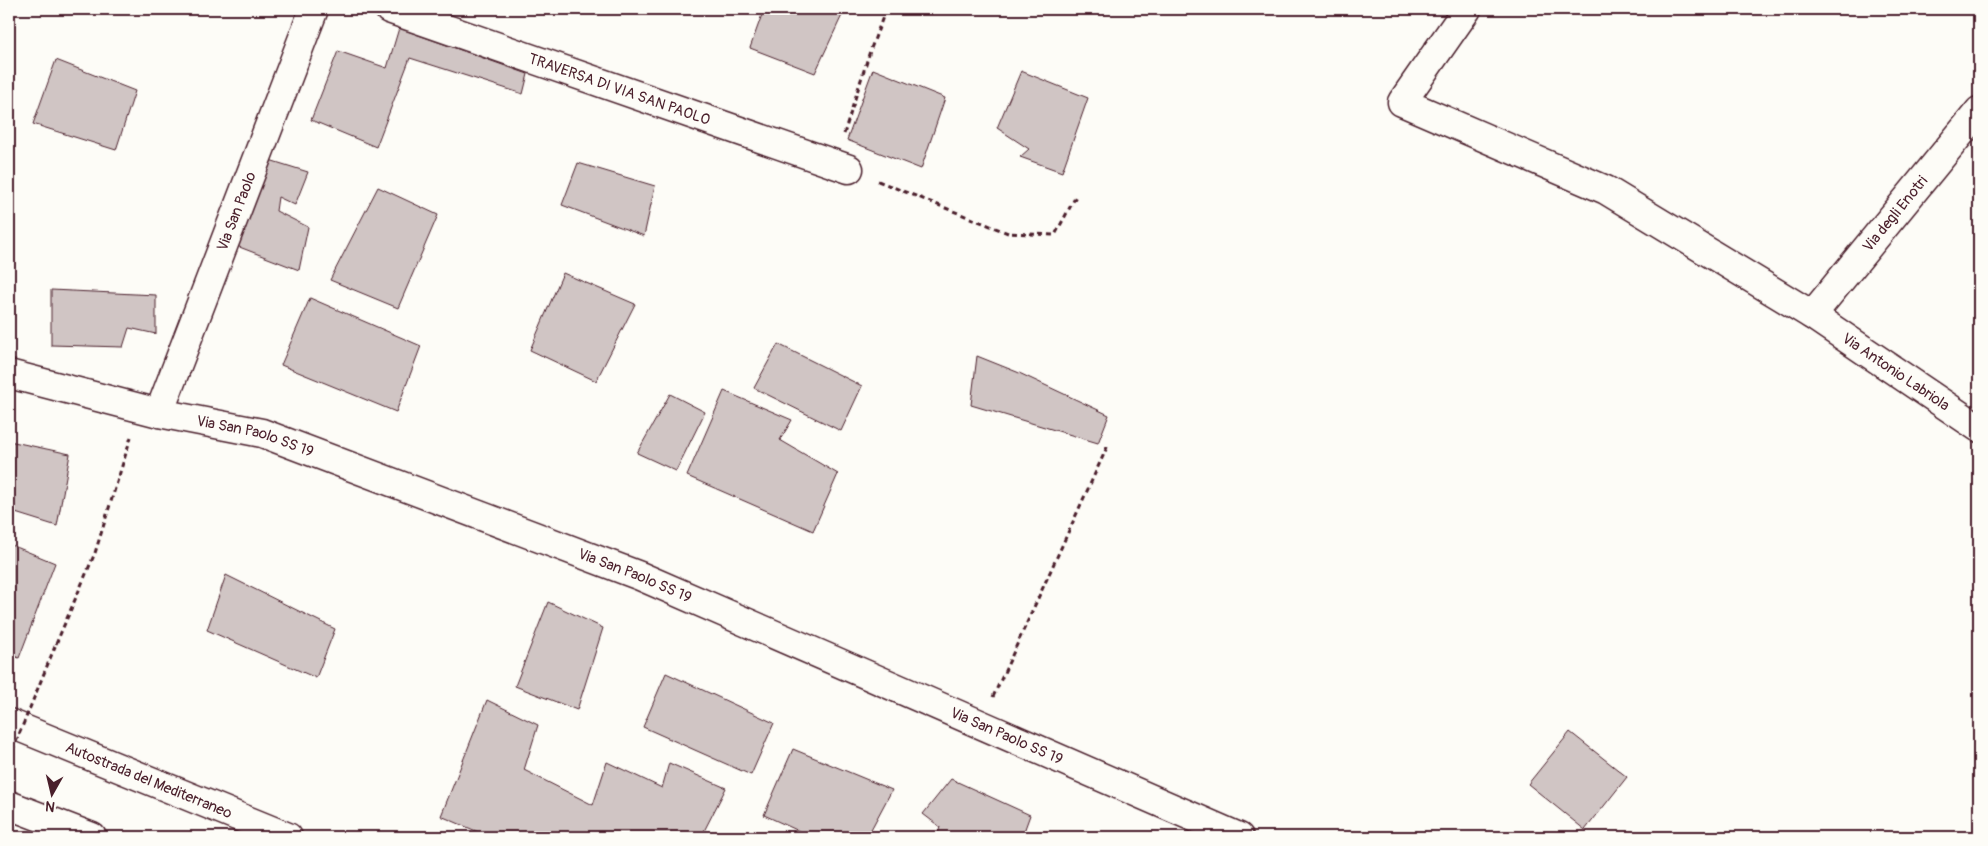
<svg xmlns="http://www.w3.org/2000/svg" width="1988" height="846" viewBox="0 0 1988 846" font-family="Pangolin,sans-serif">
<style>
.building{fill:#d0c5c4;stroke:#4a1f2b}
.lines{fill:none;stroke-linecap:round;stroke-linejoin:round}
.minor-casing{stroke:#4a1f2b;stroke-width:31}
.primary-casing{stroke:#4a1f2b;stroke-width:31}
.motorway-casing{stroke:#4a1f2b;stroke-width:31}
.path{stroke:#4a1f2b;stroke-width:3;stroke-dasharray:5 4;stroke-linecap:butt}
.minor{stroke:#fdfcf7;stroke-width:28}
.primary{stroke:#fdfcf7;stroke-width:28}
.motorway{stroke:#fdfcf7;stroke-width:28}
.path-bridge{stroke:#4a1f2b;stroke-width:3;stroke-dasharray:5 4;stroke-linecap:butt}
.labels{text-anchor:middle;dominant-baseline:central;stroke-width:5;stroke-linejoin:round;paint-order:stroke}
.street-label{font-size:15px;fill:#4a1f2b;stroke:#fdfcf7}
</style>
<rect width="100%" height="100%" fill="#fdfcf7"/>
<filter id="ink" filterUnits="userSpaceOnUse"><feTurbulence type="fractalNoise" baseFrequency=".02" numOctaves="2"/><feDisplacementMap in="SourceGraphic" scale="10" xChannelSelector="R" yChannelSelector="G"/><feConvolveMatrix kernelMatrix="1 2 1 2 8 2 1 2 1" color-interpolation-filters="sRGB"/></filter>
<g filter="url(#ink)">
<!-- building -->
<path class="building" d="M 764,9 L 838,9 L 844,11 L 815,73 L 750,48 Z
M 399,28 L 528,74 L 523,94 L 410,58 L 376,147 L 311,120 L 338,51 L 387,68 Z
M 56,60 L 135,91 L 116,150 L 33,124 Z
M 873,69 L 945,98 L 921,169 L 847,140 Z
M 1021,71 L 1088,98 L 1062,172 L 1020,157 L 1029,149 L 997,128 Z
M 263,158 L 308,172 L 295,205 L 278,197 L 276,211 L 308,227 L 299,270 L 229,243 Z
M 578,163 L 655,186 L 644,236 L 562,205 Z
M 378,187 L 438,215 L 398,308 L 330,280 Z
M 563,273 L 635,304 L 596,381 L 530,350 Z
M 51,290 L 156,295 L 156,334 L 129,328 L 123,347 L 51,345 Z
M 310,298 L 421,346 L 396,412 L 281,365 Z
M 778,344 L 862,386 L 841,431 L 754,388 Z
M 977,356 L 1017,372 L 1109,415 L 1098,443 L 971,405 Z
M 724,391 L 792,420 L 780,440 L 838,474 L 813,531 L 687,476 Z
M 670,394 L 705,412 L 676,471 L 637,453 Z
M 9,441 L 70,454 L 57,526 L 9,511 Z
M 9,544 L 55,563 L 19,658 L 9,654 Z
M 226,575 L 335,629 L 316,678 L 207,630 Z
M 548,602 L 603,628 L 577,710 L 515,686 Z
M 666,673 L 774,723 L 751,775 L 643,727 Z
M 487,700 L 538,725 L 524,770 L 593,805 L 607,762 L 662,788 L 669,763 L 726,788 L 701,837 L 490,837 L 441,816 Z
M 1570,732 L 1627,777 L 1585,830 L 1528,784 Z
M 793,749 L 892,790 L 867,837 L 812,837 L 764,815 Z
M 951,779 L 1030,815 L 1022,837 L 937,837 L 940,827 L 923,814 Z"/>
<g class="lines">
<!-- minor casing -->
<g class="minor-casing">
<g id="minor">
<path id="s1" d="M 389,9 L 849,169"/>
<path id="s2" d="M 1467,9 L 1402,102 L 1606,190 L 1812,315 L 1979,428"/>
<path id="s3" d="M 1812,315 L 1979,111"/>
<path id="s4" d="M 159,413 L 314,9"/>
</g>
</g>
<!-- primary casing -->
<g class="primary-casing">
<g id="primary">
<path id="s5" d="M 9,374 L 159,413 L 262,433 L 640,576 L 1239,837"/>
</g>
</g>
<!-- motorway casing -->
<g class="motorway-casing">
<g id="motorway">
<path id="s6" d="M 9,723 L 288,837"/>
<path d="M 9,805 L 92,837"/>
</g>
</g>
<!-- path -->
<path class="path" d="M 844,134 L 870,51 L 886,9
M 878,181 L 1008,233 L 1055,235 L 1076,196
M 56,644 L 95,553 L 131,437
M 993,697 L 1108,445"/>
<!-- minor -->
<use href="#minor" class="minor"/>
<!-- primary -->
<use href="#primary" class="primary"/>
<!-- motorway -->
<use href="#motorway" class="motorway"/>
<!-- path-bridge -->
<path class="path-bridge" d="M 9,759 L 56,644"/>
</g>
</g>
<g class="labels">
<!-- street labels -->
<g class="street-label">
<text stroke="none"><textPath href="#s1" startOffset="244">TRAVERSA DI VIA SAN PAOLO</textPath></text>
<text stroke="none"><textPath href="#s4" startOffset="216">Via San Paolo</textPath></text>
<text stroke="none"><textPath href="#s3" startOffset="131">Via degli Enotri</textPath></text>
<text stroke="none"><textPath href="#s2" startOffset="678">Via Antonio Labriola</textPath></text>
<text stroke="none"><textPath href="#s5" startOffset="254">Via San Paolo SS 19</textPath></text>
<text stroke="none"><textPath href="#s5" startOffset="659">Via San Paolo SS 19</textPath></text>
<text stroke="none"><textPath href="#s5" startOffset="1064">Via San Paolo SS 19</textPath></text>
<text stroke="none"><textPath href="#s6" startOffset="151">Autostrada del Mediterraneo</textPath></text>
</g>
</g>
<!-- margin -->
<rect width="1988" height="846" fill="none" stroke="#fdfcf7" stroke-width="30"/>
<rect x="15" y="15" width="1958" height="816" fill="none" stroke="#4a1f2b" stroke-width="2" filter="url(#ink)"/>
<!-- north arrow -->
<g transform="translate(52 794) rotate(188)" stroke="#fdfcf7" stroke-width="4" paint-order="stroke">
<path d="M0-4L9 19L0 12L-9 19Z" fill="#4a1f2b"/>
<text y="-8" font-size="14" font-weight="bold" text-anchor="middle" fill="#4a1f2b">N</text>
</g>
</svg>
